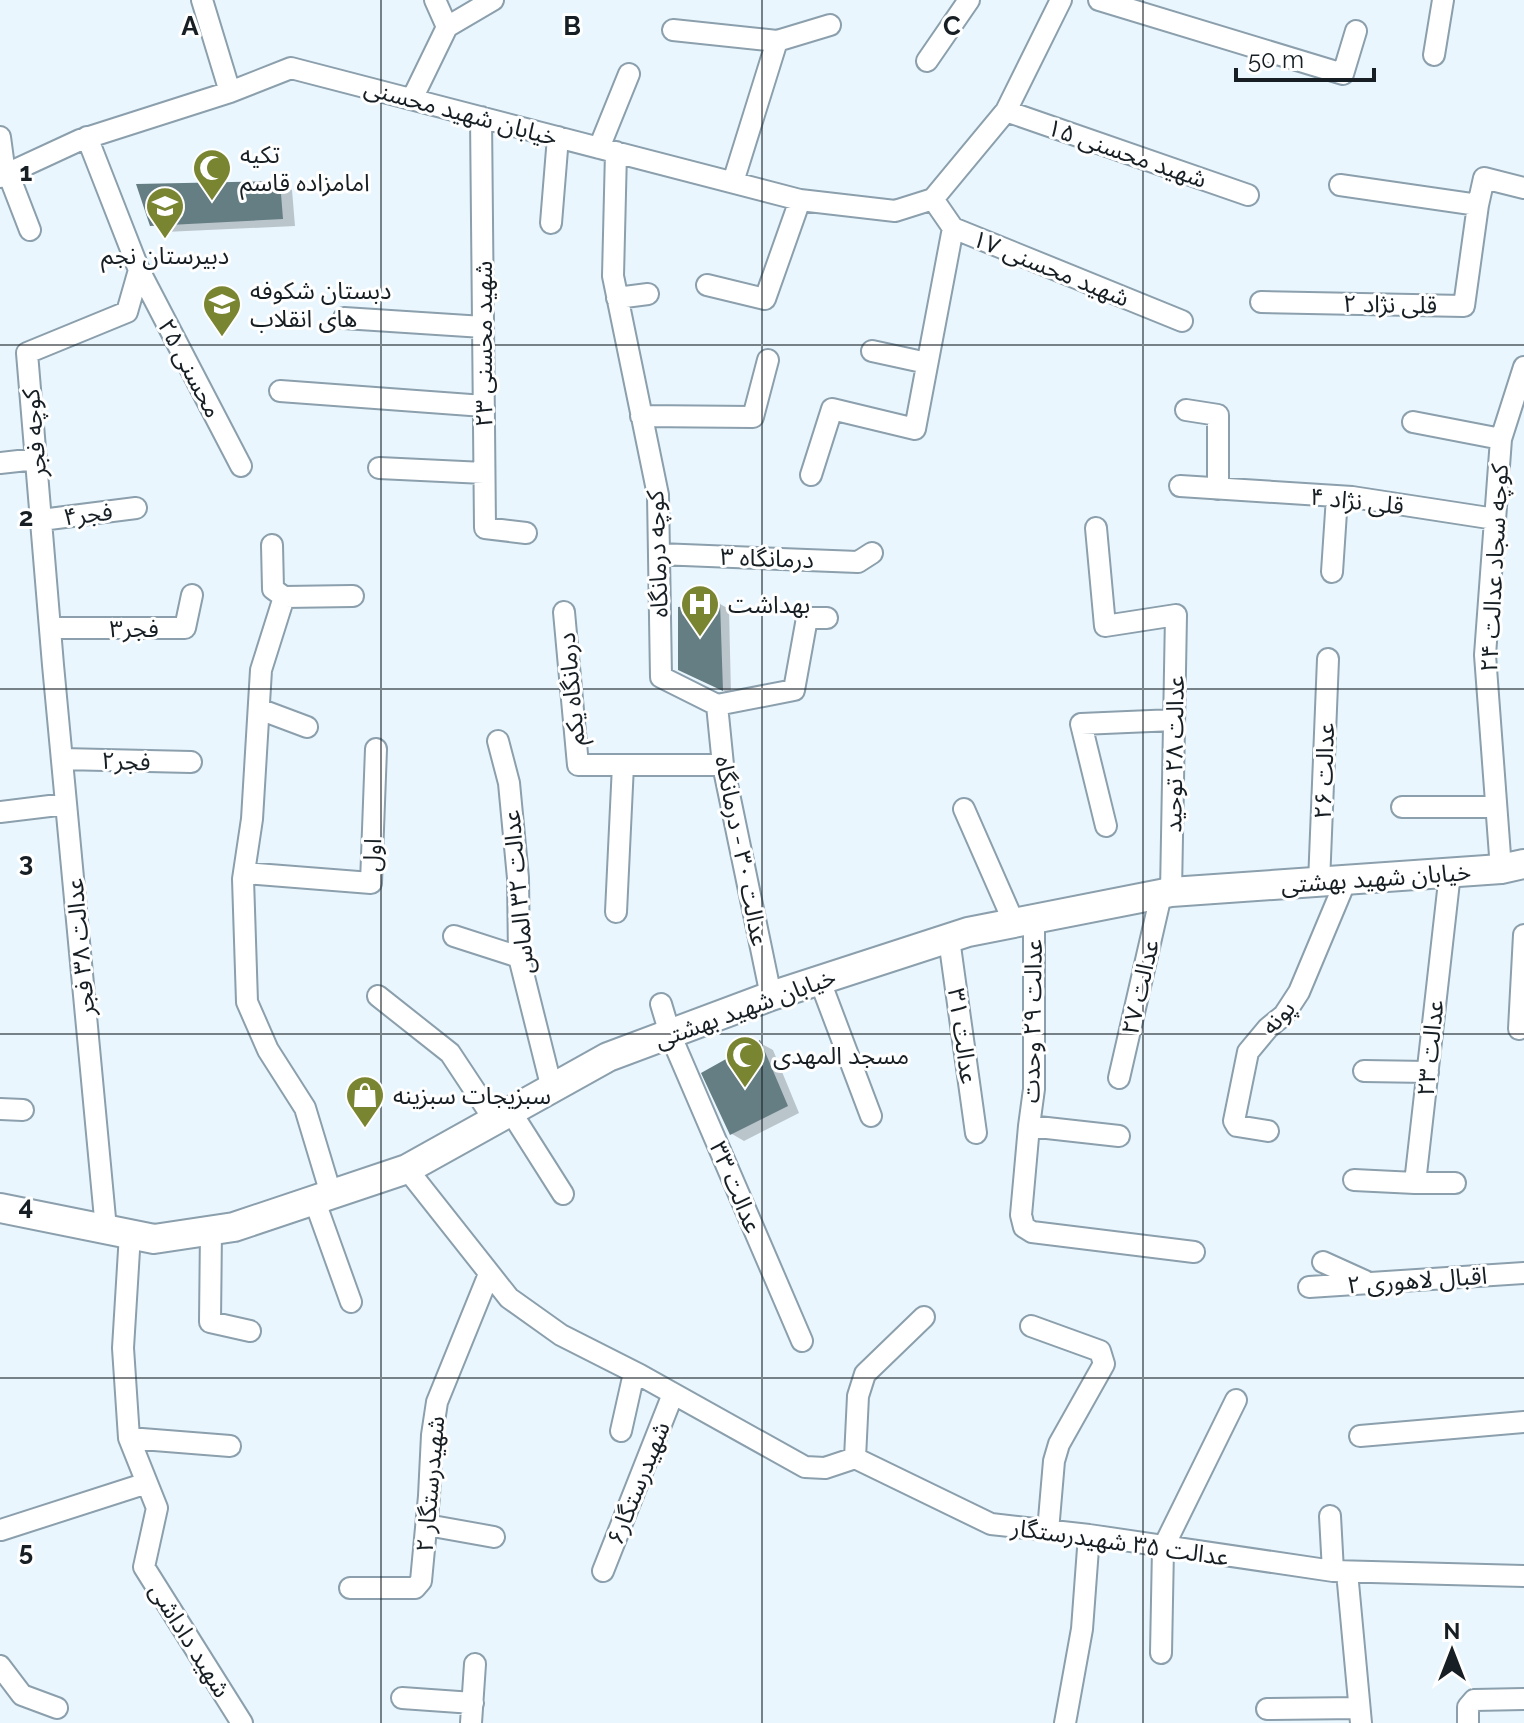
<svg xmlns="http://www.w3.org/2000/svg" width="1524" height="1723" viewBox="0 0 1524 1723" font-family="Raleway,'Noto Sans Arabic',sans-serif">
<style>
.shadow{fill:#0003}
.building{fill:#657e83}
.lines{fill:none;stroke-linecap:round;stroke-linejoin:round}
.minor-casing{stroke:#8b9fac;stroke-width:24}
.secondary-casing{stroke:#8b9fac;stroke-width:32}
.minor{stroke:#fff;stroke-width:20}
.secondary{stroke:#fff;stroke-width:28}
.grid{fill:none;stroke:#171f24;stroke-width:2;stroke-opacity:0.55}
.labels{text-anchor:middle;dominant-baseline:central;stroke-width:6;stroke-linejoin:round;paint-order:stroke}
.street-label{font-size:24px;fill:#171f24;stroke:#fff}
.poi-label{font-size:24px;fill:#171f24;stroke:#fff;text-anchor:start}
.grid-label{font-size:26px;text-anchor:middle;font-weight:bold;fill:#171f24;stroke:#fff;stroke-width:6;stroke-linejoin:round;paint-order:stroke}
</style>
<rect width="100%" height="100%" fill="#e9f6fe"/>
<!-- shadow -->
<path class="shadow" d="M 279,183 L 292,190 L 295,226 L 165,232 L 152,224 Z
M 720,604 L 729,609 L 731,694 L 690,675 Z
M 760,1043 L 773,1050 L 799,1113 L 744,1141 L 732,1134 Z"/>
<!-- building -->
<path class="building" d="M 280,181 L 283,219 L 150,226 L 136,184 Z
M 720,602 L 723,691 L 678,670 L 678,607 Z
M 760,1040 L 788,1106 L 730,1135 L 701,1073 Z"/>
<g class="lines">
<!-- minor casing -->
<g class="minor-casing">
<path id="minor" d="M 202,0 L 230,92
M 435,0 L 447,27
M 1099,0 L 1343,74 L 1356,31
M 673,30 L 777,41 L 830,25
M 1434,55 L 1443,0
M 927,61 L 969,0
M 412,99 L 447,27 L 493,0
M 1006,111 L 1248,195
M 481,117 L 485,528 L 526,533
M 0,137 L 5,174
M 87,137 L 139,270 L 241,466
M 599,148 L 629,74
M 616,152 L 613,276 L 658,495 L 661,677 L 717,705
M 8,173 L 30,230
M 0,177 L 80,140 L 230,92 L 291,68 L 800,200 L 895,211 L 933,199
M 733,182 L 777,41
M 1340,185 L 1478,205
M 933,199 L 953,228 L 1182,321
M 933,199 L 1006,111 L 1061,0
M 551,223 L 558,137
M 707,285 L 765,299 L 800,200
M 617,298 L 648,294
M 1261,302 L 1464,306 L 1478,205 L 1484,178 L 1524,188
M 344,318 L 483,327
M 872,351 L 927,363
M 280,391 L 484,406
M 1186,410 L 1218,415 L 1218,489
M 641,416 L 753,417 L 768,360
M 1413,422 L 1501,439
M 0,463 L 36,459
M 379,468 L 484,473
M 811,475 L 832,409 L 915,429 L 953,228
M 1180,486 L 1352,497 L 1495,519
M 41,520 L 136,508
M 1096,528 L 1105,626 L 1176,615 L 1171,892
M 272,545 L 273,589 L 284,597 L 353,596
M 659,554 L 858,562 L 872,553
M 1332,572 L 1337,497
M 284,597 L 261,670 L 252,819 L 243,879 L 247,1002 L 268,1050 L 305,1108 L 331,1194
M 564,612 L 578,765 L 723,765
M 50,628 L 185,628 L 192,595
M 717,705 L 723,765 L 771,996
M 717,705 L 794,690 L 807,618 L 827,618
M 259,709 L 307,727
M 498,741 L 509,783 L 518,878 L 519,957 L 552,1089
M 62,759 L 191,762
M 1402,807 L 1496,807
M 964,809 L 1015,925
M 0,812 L 66,804
M 1106,826 L 1081,724 L 1174,720
M 1501,869 L 1485,655 L 1501,439 L 1524,367
M 244,873 L 371,883 L 376,749
M 1450,873 L 1415,1183 L 1455,1183
M 1319,883 L 1328,659
M 616,912 L 623,765
M 1034,921 L 1034,1089 L 1029,1126 L 1119,1136
M 454,936 L 519,957
M 949,939 L 976,1133
M 820,981 L 871,1116
M 378,996 L 450,1053 L 495,1121
M 661,1004 L 670,1034 L 802,1341
M 1519,1029 L 1524,935
M 1364,1071 L 1428,1072
M 1119,1078 L 1161,895
M 0,1109 L 23,1110
M 511,1112 L 563,1194
M 1029,1126 L 1021,1215 L 1024,1227 L 1032,1232 L 1194,1252
M 1268,1131 L 1237,1126 L 1234,1121 L 1248,1052 L 1268,1028 L 1284,1015 L 1299,992 L 1346,880
M 407,1169 L 509,1298 L 561,1335 L 640,1375 L 805,1467 L 825,1468 L 855,1458 L 991,1524 L 1089,1535 L 1333,1571 L 1524,1576
M 1354,1180 L 1415,1183
M 314,1199 L 351,1302
M 106,1229 L 53,665 L 27,353 L 127,312 L 139,270
M 211,1230 L 210,1322 L 250,1331
M 130,1234 L 123,1348 L 129,1438 L 157,1508 L 144,1567 L 242,1723
M 1323,1262 L 1365,1281
M 1309,1287 L 1524,1273
M 1031,1326 L 1100,1351 L 1104,1364 L 1059,1444 L 1054,1461 L 1048,1531
M 621,1431 L 634,1373
M 1360,1436 L 1524,1422
M 129,1438 L 230,1446
M 855,1458 L 858,1396 L 865,1374 L 924,1317
M 1330,1516 L 1333,1571
M 427,1525 L 494,1537
M 1,1530 L 147,1483
M 603,1571 L 673,1394
M 1347,1572 L 1361,1723
M 350,1588 L 415,1588 L 421,1581 L 429,1496 L 432,1435 L 437,1402 L 489,1274
M 1161,1653 L 1163,1548 L 1236,1400
M 0,1666 L 22,1695 L 57,1708
M 402,1698 L 473,1703
M 1267,1709 L 1359,1708
M 471,1723 L 475,1664
M 1065,1723 L 1082,1629 L 1089,1535
M 1468,1723 L 1468,1707 L 1474,1700 L 1524,1699"/>
</g>
<!-- secondary casing -->
<g class="secondary-casing">
<path id="secondary" d="M 0,1208 L 154,1239 L 234,1227 L 407,1169 L 608,1057 L 771,996 L 968,932 L 1171,892 L 1501,869 L 1524,864"/>
</g>
<!-- minor -->
<use href="#minor" class="minor"/>
<!-- secondary -->
<use href="#secondary" class="secondary"/>
</g>
<!-- grid -->
<path class="grid" d="M 381,0 L 381,1723M 762,0 L 762,1723M 1143,0 L 1143,1723M 0,345 L 1524,345M 0,689 L 1524,689M 0,1034 L 1524,1034M 0,1378 L 1524,1378"/>
<!-- icons -->
<defs>
<g id="mosque-pin" transform="scale(2)"><path d="M0 17L-7.5 6A9.5 9.5 0 1 1 7.5 6Z" fill="#7a8532" stroke="#fff"/><path d="M3.5-4.9A6 6 0 1 0 3.5 4.9A5 5 0 1 1 3.5-4.9Z" fill="#fff"/></g>
<g id="school-pin" transform="scale(2)"><path d="M0 17L-7.5 6A9.5 9.5 0 1 1 7.5 6Z" fill="#7a8532" stroke="#fff"/><path d="M0-5L7-2L0 1L-7-2ZM-4 1L0 2.5L4 1V4Q0 6-4 4Z" fill="#fff"/></g>
<g id="hospital-pin" transform="scale(2)"><path d="M0 17L-7.5 6A9.5 9.5 0 1 1 7.5 6Z" fill="#7a8532" stroke="#fff"/><path d="M-5-5h3v3.5h4V-5h3V5h-3V1.5h-4V5h-3Z" fill="#fff"/></g>
<g id="shop-pin" transform="scale(2)"><path d="M0 17L-7.5 6A9.5 9.5 0 1 1 7.5 6Z" fill="#7a8532" stroke="#fff"/><path d="M-5-2.5h2.3a2.7 3.5 0 0 1 5.4 0H5L5.5 6h-11ZM-1.5-2.5h3a1.5 2.3 0 0 0-3 0Z" fill="#fff"/></g>
</defs>
<g fill-rule="evenodd">
<use href="#mosque-pin" x="212" y="168"/>
<use href="#school-pin" x="165" y="206"/>
<use href="#school-pin" x="222" y="304"/>
<use href="#hospital-pin" x="700" y="604"/>
<use href="#mosque-pin" x="745" y="1055"/>
<use href="#shop-pin" x="365" y="1095"/>
</g>
<g class="labels">
<!-- street labels -->
<g class="street-label">
<text transform="translate(461 112) rotate(15)">خیابان شهید محسنی</text>
<text transform="translate(1127 153) rotate(19)">شهید محسنی ۱۵</text>
<text transform="translate(1051 268) rotate(22)">شهید محسنی ۱۷</text>
<text transform="translate(1390 304) rotate(1)">قلی نژاد ۲</text>
<text transform="translate(483 344) rotate(-90)">شهید محسنی ۲۳</text>
<text transform="translate(190 368) rotate(62)">محسنی ۲۵</text>
<text transform="translate(34 433) rotate(-95)">کوچه فجر</text>
<text transform="translate(1357 501) rotate(6)">قلی نژاد ۴</text>
<text transform="translate(88 514) rotate(-7)">فجر۴</text>
<text transform="translate(657 554) rotate(-92)">کوچه درمانگاه</text>
<text transform="translate(767 558) rotate(2)">درمانگاه ۳</text>
<text transform="translate(1494 568) rotate(-87)">کوچه سجاد عدالت ۲۴</text>
<text x="134" y="628">فجر۳</text>
<text transform="translate(571 689) rotate(-95)">درمانگاه یکم</text>
<text transform="translate(1174 754) rotate(-89)">عدالت ۲۸ توحید</text>
<text transform="translate(126 761) rotate(2)">فجر۲</text>
<text transform="translate(1324 771) rotate(-88)">عدالت ۲۶</text>
<text transform="translate(742 851) rotate(79)">عدالت ۳۰ - درمانگاه</text>
<text transform="translate(372 855) rotate(-87)">اول</text>
<text transform="translate(1376 878) rotate(-4)">خیابان شهید بهشتی</text>
<text transform="translate(518 892) rotate(-95)">عدالت ۳۲ الماس</text>
<text transform="translate(80 947) rotate(-95)">عدالت ۳۸ فجر</text>
<text transform="translate(1140 987) rotate(-77)">عدالت ۲۷</text>
<text transform="translate(745 1008) rotate(-20)">خیابان شهید بهشتی</text>
<text transform="translate(1278 1017) rotate(-48)">پونه</text>
<text transform="translate(1032 1021) rotate(-89)">عدالت ۲۹ وحدت</text>
<text transform="translate(963 1036) rotate(82)">عدالت ۳۱</text>
<text transform="translate(1430 1048) rotate(-84)">عدالت ۲۳</text>
<text transform="translate(736 1187) rotate(67)">عدالت ۳۳</text>
<text transform="translate(1417 1280) rotate(-4)">اقبال لاهوری ۲</text>
<text transform="translate(638 1483) rotate(-68)">شهیدرستگار۶</text>
<text transform="translate(430 1484) rotate(-85)">شهیدرستگار ۲</text>
<text transform="translate(1120 1542) rotate(8)">عدالت ۳۵ شهیدرستگار</text>
<text transform="translate(190 1640) rotate(58)">شهید داداشی</text>
</g>
<!-- poi labels -->
<g class="poi-label">
<text x="240" y="154">تکیه<tspan x="240" dy="28">امامزاده قاسم</tspan></text>
<text x="165" y="255" text-anchor="middle">دبیرستان نجم</text>
<text x="250" y="290">دبستان شکوفه<tspan x="250" dy="28">های انقلاب</tspan></text>
<text x="728" y="604">بهداشت</text>
<text x="773" y="1055">مسجد المهدی</text>
<text x="393" y="1095">سبزیجات سبزینه</text>
</g>
</g>
<g class="grid-label">
<text x="190" y="35">A</text>
<text x="572" y="35">B</text>
<text x="952" y="35">C</text>
<text x="26" y="181">1</text>
<text x="26" y="526">2</text>
<text x="26" y="871">3</text>
<text x="26" y="1215">4</text>
<text x="26" y="1560">5</text>
</g>
<!-- north arrow -->
<g transform="translate(1452 1651)" stroke="#ffffff" stroke-width="6" paint-order="stroke">
<path d="M0-6L14 30L0 20L-14 30Z" fill="#171f24"/>
<text y="-12" font-size="22" font-weight="bold" text-anchor="middle" fill="#171f24">N</text>
</g>
<!-- scale -->
<path d="M1236 68v12h138v-12" fill="none" stroke="#171f24" stroke-width="4"/>
<text x="1248" y="68" font-size="24" fill="#171f24" stroke="#ffffff" stroke-width="6" paint-order="stroke">50 m</text>
</svg>
